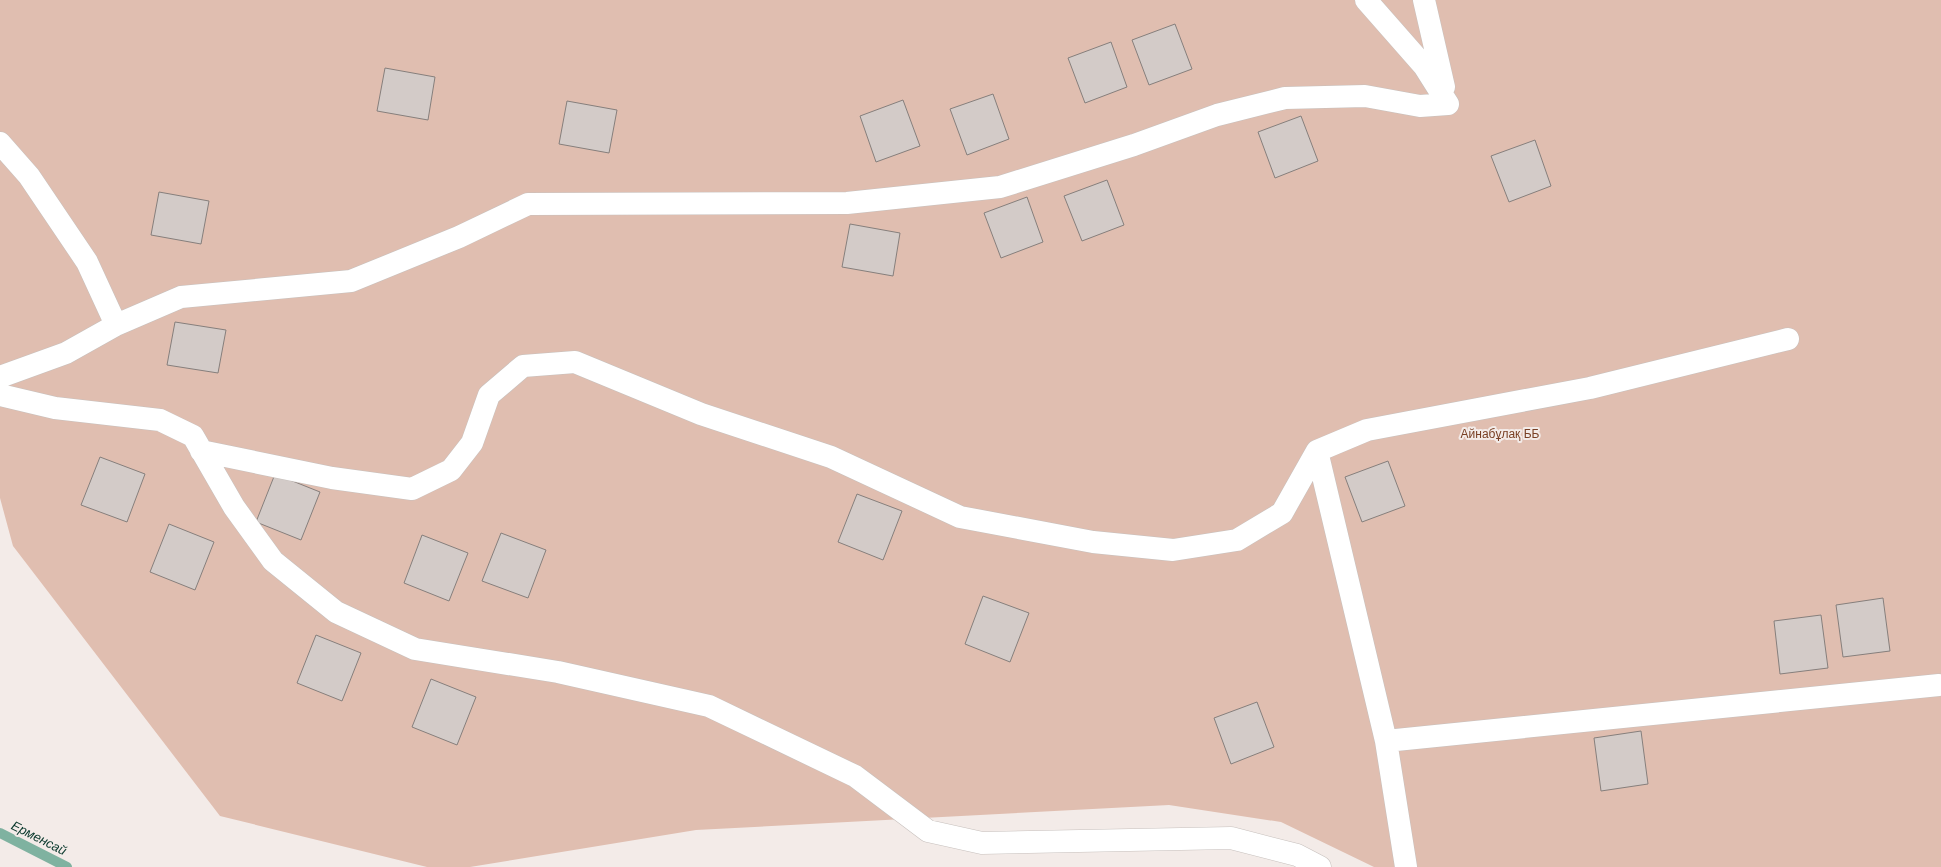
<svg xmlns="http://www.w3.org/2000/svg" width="1941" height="867" viewBox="0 0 1941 867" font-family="Arial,sans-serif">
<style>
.green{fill:#e0beb0}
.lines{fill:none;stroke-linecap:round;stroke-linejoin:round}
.stream{stroke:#7fb2a0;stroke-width:10}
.building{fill:#d3cbc8;stroke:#867f7c}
.minor-casing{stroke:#c7c0bd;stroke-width:23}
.minor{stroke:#fff;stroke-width:22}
.labels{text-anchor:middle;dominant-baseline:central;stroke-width:4;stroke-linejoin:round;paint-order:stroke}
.park-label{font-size:12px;fill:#794025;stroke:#f3ebe8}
.water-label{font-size:13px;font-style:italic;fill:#08372b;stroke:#f3ebe8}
</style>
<rect width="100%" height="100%" fill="#f3ebe8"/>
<!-- green -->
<path class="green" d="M 0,0 L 1941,0 L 1941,867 L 1374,867 L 1281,822 L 1169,805 L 696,830 L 470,867 L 427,867 L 220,816 L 13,546 L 0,498 Z"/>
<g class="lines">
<!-- stream -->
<path class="stream" d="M 0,833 L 67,867"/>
</g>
<!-- building -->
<path class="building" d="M 1175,24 L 1192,69 L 1149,85 L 1132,40 Z
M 1111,42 L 1127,87 L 1085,103 L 1068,58 Z
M 385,68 L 435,77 L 428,120 L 377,111 Z
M 993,94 L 1009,139 L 967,155 L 950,109 Z
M 903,100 L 920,146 L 876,162 L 860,116 Z
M 567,101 L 617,110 L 609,153 L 559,144 Z
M 1301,116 L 1318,161 L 1275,178 L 1258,132 Z
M 1535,140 L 1551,186 L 1509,202 L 1491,156 Z
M 1107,180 L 1124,225 L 1082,241 L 1064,196 Z
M 159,192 L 209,201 L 201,244 L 151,235 Z
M 1027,197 L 1043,242 L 1001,258 L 984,213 Z
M 850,224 L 900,233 L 893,276 L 842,267 Z
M 175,322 L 226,330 L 218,373 L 167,365 Z
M 100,457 L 145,474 L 127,522 L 81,505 Z
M 1388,461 L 1405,506 L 1362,522 L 1345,477 Z
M 275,474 L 320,492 L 301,540 L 256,522 Z
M 857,494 L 902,511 L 883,560 L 838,542 Z
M 169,524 L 214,542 L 195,590 L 150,572 Z
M 501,533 L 546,550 L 528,598 L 482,581 Z
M 422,535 L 468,553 L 449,601 L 404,583 Z
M 983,596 L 1029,613 L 1010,662 L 965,644 Z
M 1883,598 L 1890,651 L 1843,657 L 1836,605 Z
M 1821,615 L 1828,668 L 1780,674 L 1774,621 Z
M 316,635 L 361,653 L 342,701 L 297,683 Z
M 431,679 L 476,697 L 457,745 L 412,727 Z
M 1257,702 L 1274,747 L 1231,764 L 1214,718 Z
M 1641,731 L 1648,784 L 1601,791 L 1594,738 Z"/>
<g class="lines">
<!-- minor casing -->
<g class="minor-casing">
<path id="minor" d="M 1366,0 L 1424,66 L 1448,104
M 1424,0 L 1444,87
M 0,143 L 29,176 L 87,262 L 116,325
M 0,377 L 66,353 L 116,325 L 181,297 L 351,281 L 459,237 L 528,204 L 847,203 L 1000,187 L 1134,145 L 1217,115 L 1285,98 L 1365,96 L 1420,106 L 1448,104
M 0,395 L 55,408 L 160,420 L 193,436 L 234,507 L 273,561 L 336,612 L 415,649 L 558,672 L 709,706 L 855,776 L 928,831 L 982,843 L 1231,838 L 1297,855 L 1320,867
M 201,451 L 332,478 L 412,489 L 451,470 L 472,443 L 489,395 L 523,366 L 575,362 L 701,414 L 831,457 L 960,517 L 1093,542 L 1173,550 L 1237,540 L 1282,513 L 1317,451 L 1367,430 L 1590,388 L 1788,339
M 1317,451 L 1386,741 L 1406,867
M 1386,741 L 1939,685"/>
</g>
<!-- minor -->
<use href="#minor" class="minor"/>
</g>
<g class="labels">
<!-- park labels -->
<g class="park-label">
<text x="1500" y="434">Айнабұлақ ББ</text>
</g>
<!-- water labels -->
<g class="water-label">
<text transform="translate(39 838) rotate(27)">Ерменсай</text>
</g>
</g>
</svg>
